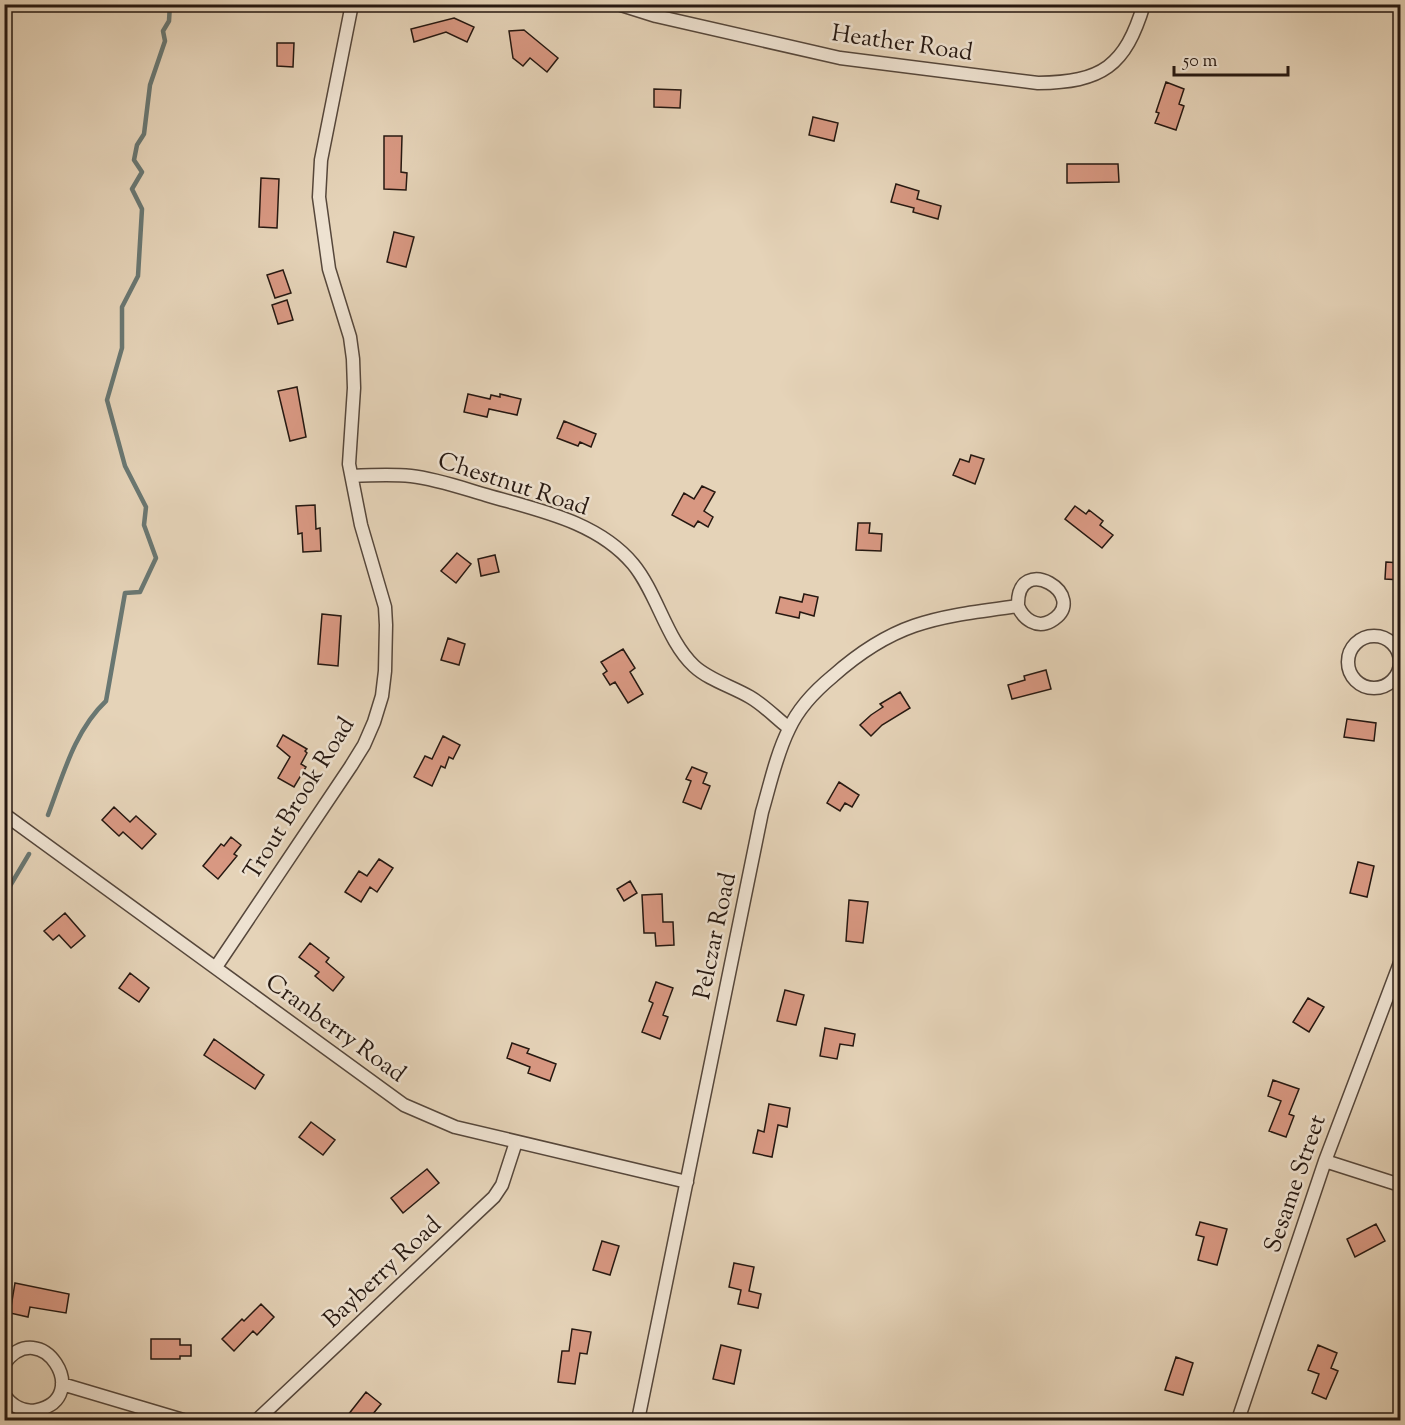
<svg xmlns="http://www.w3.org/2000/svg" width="1405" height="1425" viewBox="0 0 1405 1425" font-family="'Sorts Mill Goudy',serif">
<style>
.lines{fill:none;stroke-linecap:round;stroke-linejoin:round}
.stream{stroke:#697772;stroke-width:4.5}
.building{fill:#d89882;stroke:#261811;stroke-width:1.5}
.street-casing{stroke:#56473b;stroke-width:15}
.street{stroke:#eee2d1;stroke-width:12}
.labels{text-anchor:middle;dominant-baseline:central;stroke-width:5;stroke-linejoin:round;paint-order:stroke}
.street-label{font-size:24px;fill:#261811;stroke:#eee2d1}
</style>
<rect width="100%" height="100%" fill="#e5d3b8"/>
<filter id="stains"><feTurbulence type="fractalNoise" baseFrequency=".00333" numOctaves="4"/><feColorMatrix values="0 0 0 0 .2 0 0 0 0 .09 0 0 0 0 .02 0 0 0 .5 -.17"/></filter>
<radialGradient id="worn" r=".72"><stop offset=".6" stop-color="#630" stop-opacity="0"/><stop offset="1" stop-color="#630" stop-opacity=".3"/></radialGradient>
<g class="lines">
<!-- stream -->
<path class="stream" d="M 48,815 C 63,775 75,730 106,701 L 125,593 L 140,592 L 156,558 L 144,525 L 146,507 L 125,466 L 107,400 L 122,348 L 122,307 L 138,276 L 142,209 L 132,189 L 142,172 L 134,160 L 137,145 L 144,134 L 150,85 L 165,41 L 163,31 L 169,21 L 170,4
M 4,896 L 29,854"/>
</g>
<!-- building -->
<path class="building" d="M 454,18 L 474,27 L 467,42 L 446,32 L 414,42 L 411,29 Z
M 524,30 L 558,58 L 547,72 L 530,58 L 523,66 L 513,58 L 509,31 Z
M 277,43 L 294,43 L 293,67 L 277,66 Z
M 1166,82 L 1184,89 L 1179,104 L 1184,106 L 1176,130 L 1155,123 L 1159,113 L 1156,112 Z
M 654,89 L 681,90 L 680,108 L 654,107 Z
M 813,117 L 838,123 L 834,141 L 809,135 Z
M 384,136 L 402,136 L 401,172 L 407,173 L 406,190 L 384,189 Z
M 1067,164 L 1118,164 L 1119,182 L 1067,183 Z
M 261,178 L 279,179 L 277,228 L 259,227 Z
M 896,184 L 919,191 L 917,199 L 941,206 L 938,219 L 913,212 L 914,208 L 891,202 Z
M 394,232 L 414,237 L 406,267 L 387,262 Z
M 283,270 L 291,293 L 275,298 L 267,275 Z
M 287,300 L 293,320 L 278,324 L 272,305 Z
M 297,387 L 306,437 L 290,441 L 278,391 Z
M 468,394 L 490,399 L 491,395 L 500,397 L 500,394 L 521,399 L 517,415 L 489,409 L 487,417 L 464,412 Z
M 564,421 L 596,434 L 591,447 L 580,442 L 578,446 L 557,438 Z
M 971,455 L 984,459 L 975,484 L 953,475 L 960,459 L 969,462 Z
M 702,486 L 715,492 L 704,511 L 713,517 L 708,527 L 698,521 L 694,527 L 672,515 L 684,493 L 694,499 Z
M 315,505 L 316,529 L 320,528 L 321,551 L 303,552 L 302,533 L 298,534 L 296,506 Z
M 1075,506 L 1086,514 L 1089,510 L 1103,521 L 1100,525 L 1113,535 L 1102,548 L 1065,519 Z
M 858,523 L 870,523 L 869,533 L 882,534 L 881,551 L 856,550 Z
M 457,553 L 471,564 L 456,583 L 441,571 Z
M 495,555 L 499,572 L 481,576 L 478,559 Z
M 1386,562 L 1401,563 L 1401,580 L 1385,579 Z
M 804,594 L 818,597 L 814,616 L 800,612 L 799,618 L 776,613 L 780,597 L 802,602 Z
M 322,614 L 341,616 L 338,666 L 318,664 Z
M 448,638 L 465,644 L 459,665 L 441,660 Z
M 623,649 L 635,668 L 630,672 L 643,694 L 628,703 L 615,682 L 610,685 L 603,674 L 607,671 L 601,662 Z
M 1046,670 L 1051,689 L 1012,699 L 1008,685 L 1025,680 L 1024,676 Z
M 900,692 L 910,708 L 882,725 L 871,736 L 860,725 L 871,715 L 883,707 L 880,704 Z
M 1347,719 L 1376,723 L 1374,741 L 1344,737 Z
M 283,735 L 307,749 L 305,751 L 307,753 L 301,764 L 306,767 L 294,787 L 278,778 L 290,757 L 277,746 Z
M 443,736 L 460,745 L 453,759 L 449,757 L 445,768 L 441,766 L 432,786 L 414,777 L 425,756 L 432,759 Z
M 692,767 L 707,773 L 703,783 L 710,786 L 701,809 L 683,802 L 691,781 L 686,779 Z
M 839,782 L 859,795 L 852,807 L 845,803 L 840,811 L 827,803 Z
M 114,807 L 130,822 L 136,816 L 156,834 L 142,849 L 123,832 L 119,836 L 102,820 Z
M 231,837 L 241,845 L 234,854 L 237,856 L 218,879 L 203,866 L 221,844 L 224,846 Z
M 379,859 L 393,868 L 377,892 L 370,887 L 361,902 L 345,892 L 359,871 L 367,876 Z
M 1358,862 L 1374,866 L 1367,897 L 1350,893 Z
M 630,881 L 637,893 L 624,901 L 617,889 Z
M 662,894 L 663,922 L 673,922 L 674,945 L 656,946 L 655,933 L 644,933 L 642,895 Z
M 849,900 L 868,902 L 863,943 L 846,941 Z
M 65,913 L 85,936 L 71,948 L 59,935 L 53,940 L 44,931 Z
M 310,943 L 329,958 L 326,962 L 344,977 L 333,991 L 315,976 L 319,972 L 299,957 Z
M 130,973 L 149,988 L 139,1002 L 119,988 Z
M 656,982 L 673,988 L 663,1015 L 668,1017 L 660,1039 L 642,1032 L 653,1003 L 649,1001 Z
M 785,990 L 804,995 L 796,1025 L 777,1021 Z
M 1308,998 L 1324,1007 L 1309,1032 L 1293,1022 Z
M 825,1028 L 855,1034 L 853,1046 L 840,1044 L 837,1059 L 820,1056 Z
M 214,1039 L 264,1075 L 255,1089 L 204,1055 Z
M 512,1043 L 529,1049 L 527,1053 L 556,1064 L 550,1081 L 528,1073 L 530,1067 L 507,1058 Z
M 1273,1080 L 1299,1089 L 1289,1114 L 1294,1116 L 1286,1137 L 1269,1131 L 1281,1101 L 1268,1096 Z
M 769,1104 L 790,1108 L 787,1127 L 778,1125 L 772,1157 L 753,1153 L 758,1130 L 764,1132 Z
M 311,1122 L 335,1140 L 323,1155 L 299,1137 Z
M 427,1169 L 439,1183 L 403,1213 L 391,1198 Z
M 1200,1222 L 1227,1229 L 1217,1265 L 1198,1260 L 1204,1237 L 1196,1235 Z
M 1376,1224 L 1385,1241 L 1355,1257 L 1347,1239 Z
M 602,1241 L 619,1246 L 610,1275 L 593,1270 Z
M 734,1263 L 754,1267 L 749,1291 L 761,1294 L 758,1308 L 738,1304 L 741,1290 L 729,1287 Z
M 15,1283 L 69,1294 L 66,1313 L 30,1307 L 28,1317 L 10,1313 Z
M 261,1304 L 274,1317 L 257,1335 L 253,1331 L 234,1351 L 222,1339 L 242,1319 L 244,1321 Z
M 572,1329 L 591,1332 L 587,1354 L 580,1353 L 575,1384 L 558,1382 L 562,1351 L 569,1351 Z
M 151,1339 L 180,1339 L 180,1345 L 191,1345 L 191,1356 L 180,1356 L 180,1359 L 151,1359 Z
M 721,1345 L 741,1350 L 734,1384 L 713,1379 Z
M 1318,1345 L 1337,1353 L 1331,1368 L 1338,1371 L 1326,1399 L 1312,1393 L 1319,1374 L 1308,1370 Z
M 1176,1357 L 1193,1363 L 1183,1395 L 1165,1390 Z
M 366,1392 L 381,1404 L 368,1420 L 354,1420 L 348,1415 Z"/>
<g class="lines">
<!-- street casing -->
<g class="street-casing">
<path id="street" d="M 618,4 L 656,16 L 840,58 L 1038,83 C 1102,82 1125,67 1144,4
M 352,476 C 371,475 391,474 411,476 C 437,479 462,488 486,495 C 537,510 597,521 633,564 C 657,593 667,641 694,666 C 709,680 731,686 750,697 C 764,705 776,718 789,728
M1348 662a26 26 0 1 1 52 0a26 26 0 1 1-52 0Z
M 4,814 L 404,1105 L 455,1127 L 687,1182
M 216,967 L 351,766 L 364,745 L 374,722 L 382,696 L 385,671 L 386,625 L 385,607 L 361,525 L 349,464 L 354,388 L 353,359 L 350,337 L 329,269 L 319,197 L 321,160 L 352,4
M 1325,1161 L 1400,1185
M 4,1364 C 41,1313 94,1398 37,1410 C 24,1413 12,1406 4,1395
M 62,1384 L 183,1420
M 257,1420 L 494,1197 L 502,1185 L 516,1142
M 638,1420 L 762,812 C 770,785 776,755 789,729 C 798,709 816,690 833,676 C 896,620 938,617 1018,606 C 1016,550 1093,596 1051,621 C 1037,629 1023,619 1018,606
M 1238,1420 L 1325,1161 L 1400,963"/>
</g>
<!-- street -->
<use href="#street" class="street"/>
</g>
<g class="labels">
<!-- street labels -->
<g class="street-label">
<text transform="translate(902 44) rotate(8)">Heather Road</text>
<text transform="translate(513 485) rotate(18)">Chestnut Road</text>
<text transform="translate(300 799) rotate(-58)">Trout Brook Road</text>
<text transform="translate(716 936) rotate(-78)">Pelczar Road</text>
<text transform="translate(335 1029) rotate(36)">Cranberry Road</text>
<text transform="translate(1296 1184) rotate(-71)">Sesame Street</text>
<text transform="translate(383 1273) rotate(-43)">Bayberry Road</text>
</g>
</g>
<!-- margin -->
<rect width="1405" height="1425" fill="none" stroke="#e5d3b8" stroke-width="24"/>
<rect x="6" y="6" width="1393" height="1413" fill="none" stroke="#261811" stroke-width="3"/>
<rect x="12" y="12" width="1381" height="1401" fill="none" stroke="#261811" stroke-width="1.5"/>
<!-- scale -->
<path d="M1174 66v9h114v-9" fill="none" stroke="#261811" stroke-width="3"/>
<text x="1183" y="66" font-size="18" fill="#261811" stroke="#eee2d1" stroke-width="4.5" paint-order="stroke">50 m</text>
<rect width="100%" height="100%" filter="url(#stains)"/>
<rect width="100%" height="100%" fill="url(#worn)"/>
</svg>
